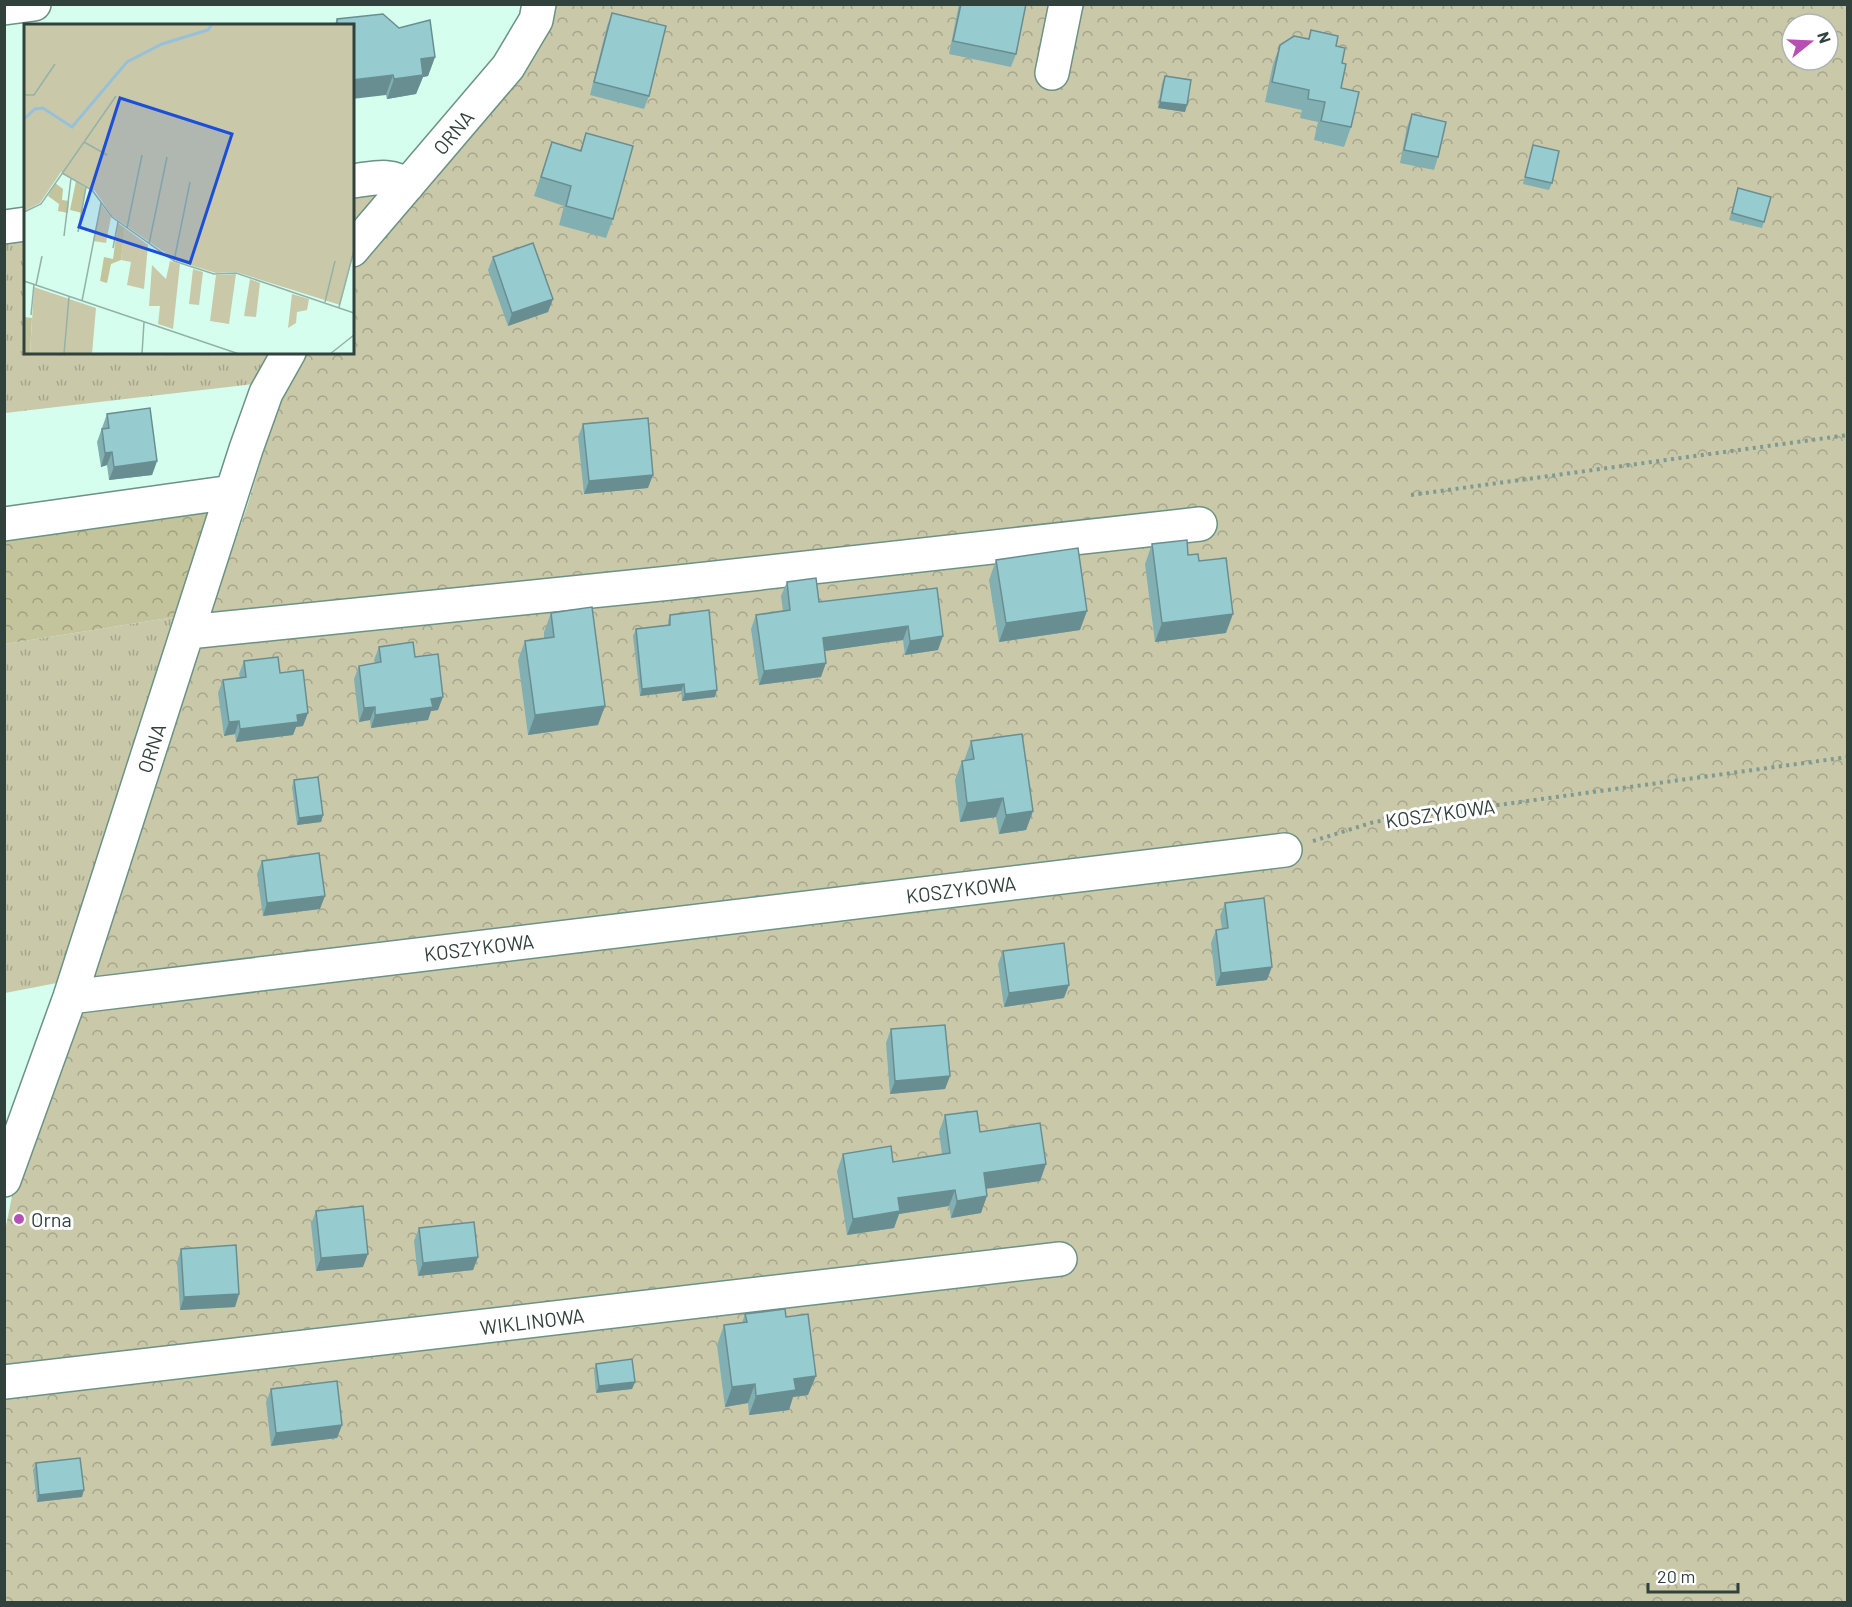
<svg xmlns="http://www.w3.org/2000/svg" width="1852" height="1607" viewBox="0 0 1852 1607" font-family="Barlow,sans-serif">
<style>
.grass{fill:url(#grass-tufts)}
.forest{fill:url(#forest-crowns)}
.park{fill:url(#park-crowns);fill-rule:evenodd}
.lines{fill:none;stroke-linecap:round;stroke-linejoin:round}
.minor-casing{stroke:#6b9284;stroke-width:36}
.path{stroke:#7f9b91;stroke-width:4;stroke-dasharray:3 4.5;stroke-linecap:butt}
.minor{stroke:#fff;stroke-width:33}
.wall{fill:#81afb2}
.shaded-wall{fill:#698e91}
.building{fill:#96cbcf;stroke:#698e91;stroke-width:1.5}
.poi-dot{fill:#b750b4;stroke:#fff;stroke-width:2}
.labels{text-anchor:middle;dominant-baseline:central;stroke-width:6;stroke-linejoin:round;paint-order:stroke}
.street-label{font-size:20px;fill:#31413b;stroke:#fff}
.poi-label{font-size:20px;fill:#31413b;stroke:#fff;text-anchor:start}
.inset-river{fill:none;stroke:#98c1d9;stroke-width:3}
.inset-road{fill:none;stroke:#93b2a7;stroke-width:1.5}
.view{fill:#1d4ed8;fill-opacity:0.15;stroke:#1d4ed8;stroke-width:3}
.inset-edge{fill:none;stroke:#31413b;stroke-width:3}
</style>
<defs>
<pattern id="grass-tufts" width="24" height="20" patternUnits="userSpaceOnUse" patternTransform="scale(1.5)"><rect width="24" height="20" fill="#c9c9aa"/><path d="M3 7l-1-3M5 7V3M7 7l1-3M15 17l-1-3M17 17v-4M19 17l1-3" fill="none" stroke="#a4a58c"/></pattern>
<pattern id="forest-crowns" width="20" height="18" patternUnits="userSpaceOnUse" patternTransform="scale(1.5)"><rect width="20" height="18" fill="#c3c49b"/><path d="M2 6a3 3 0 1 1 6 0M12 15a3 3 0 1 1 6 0" fill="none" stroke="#9fa180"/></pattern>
<pattern id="park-crowns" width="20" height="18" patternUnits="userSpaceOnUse" patternTransform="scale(1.5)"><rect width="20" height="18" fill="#c9c9aa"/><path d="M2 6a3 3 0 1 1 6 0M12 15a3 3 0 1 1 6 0" fill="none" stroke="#a4a58c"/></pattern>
</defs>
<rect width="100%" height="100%" fill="#d5feef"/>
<!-- grass -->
<path class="grass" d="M 353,190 L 388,190 L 353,234 Z
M 25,234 L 26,352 L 275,353 L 263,383 L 5,413 L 4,237 Z
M 175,617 L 62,982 L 5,993 L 5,644 Z"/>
<!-- forest -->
<path class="forest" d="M 221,503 L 175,617 L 5,644 L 5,541 Z"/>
<!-- park -->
<path class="park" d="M 556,5 L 1847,5 L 1847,1602 L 5,1602 L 4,1236 L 12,1196 L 145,799 L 247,507 L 285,382 L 302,353 L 352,352 L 353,267 L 535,56 L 553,16 ZM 1792,24 L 1828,24 L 1828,60 L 1792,60 Z"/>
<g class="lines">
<!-- minor casing -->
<g class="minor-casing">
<path id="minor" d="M 4,8 L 34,4
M 1052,73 L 1066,4
M 352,181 C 372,179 391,172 407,186
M 4,227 L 26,224
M 352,250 L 508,67 L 536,20 L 539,4
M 4,524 L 232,492
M 188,632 L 670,583 L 1200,524
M 70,997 L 1285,850
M 4,1180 L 70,997 L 246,449 L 266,393 L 289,352
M 4,1382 L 1060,1259"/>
</g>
<!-- path -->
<path class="path" d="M 1411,495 L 1848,435
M 1313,841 L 1374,822 L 1848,757"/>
<!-- minor -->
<use href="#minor" class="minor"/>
</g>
<!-- wall -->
<path class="wall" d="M 959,4 L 1026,4 L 1016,54 L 1011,67 L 949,54 Z
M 612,13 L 649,96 L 644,109 L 590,95 L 607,26 Z
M 337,19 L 435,57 L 428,76 L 423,77 L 416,94 L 387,99 L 386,95 L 352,26 L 334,26 Z
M 1311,30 L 1336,46 L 1342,63 L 1341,88 L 1351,127 L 1344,147 L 1314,140 L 1318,122 L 1300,118 L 1302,110 L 1265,102 L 1273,64 L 1280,45 L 1308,39 Z
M 1165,76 L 1187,105 L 1185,112 L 1158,108 L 1162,83 Z
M 1412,114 L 1438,157 L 1434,170 L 1400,163 L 1407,127 Z
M 586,133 L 613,219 L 606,238 L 559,225 L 564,206 L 534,196 L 552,142 L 580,150 Z
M 1533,145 L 1552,183 L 1549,190 L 1523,184 Z
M 1738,188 L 1764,222 L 1762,228 L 1729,220 Z
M 493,257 L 553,299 L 548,312 L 508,326 L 488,270 Z
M 107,414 L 157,461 L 152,475 L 109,480 L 107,465 L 101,467 L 97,442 Z
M 583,424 L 648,488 L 584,494 L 578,437 Z
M 1152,544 L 1188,555 L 1199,561 L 1226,633 L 1155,642 L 1145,564 Z
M 996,560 L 1080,630 L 999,642 L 989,580 Z
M 787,582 L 819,602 L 937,588 L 938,650 L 905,655 L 903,640 L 824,651 L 821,677 L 759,685 L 751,629 L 756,615 L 783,611 L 781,596 Z
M 551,613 L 598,725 L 528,735 L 518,660 L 525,641 L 544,638 L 544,632 Z
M 670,615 L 715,697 L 682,701 L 681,691 L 640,696 L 633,636 L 636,629 L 668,625 L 668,621 Z
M 379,647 L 438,710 L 431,711 L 428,720 L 371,728 L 370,720 L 359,722 L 354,679 L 359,666 L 375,663 L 374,660 Z
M 244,661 L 280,673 L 303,726 L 296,727 L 293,735 L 236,742 L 235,734 L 224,736 L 218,693 L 223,680 L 240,678 L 239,674 Z
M 971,741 L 1033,811 L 1026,830 L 999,834 L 996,817 L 960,822 L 955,780 L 962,761 L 964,761 Z
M 294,780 L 323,815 L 321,822 L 297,825 L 292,787 Z
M 262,861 L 320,909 L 263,916 L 257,874 Z
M 1225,903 L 1267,980 L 1216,986 L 1211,943 L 1216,930 L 1222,929 L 1220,916 Z
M 1003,951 L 1064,998 L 1004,1007 L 998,964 Z
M 891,1029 L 950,1076 L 945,1089 L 890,1094 L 886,1043 Z
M 945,1115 L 1046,1164 L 1040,1181 L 986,1188 L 981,1213 L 951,1218 L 949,1206 L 899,1214 L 894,1228 L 847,1235 L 837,1171 L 843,1154 L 893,1162 L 942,1154 L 939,1132 Z
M 316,1211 L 363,1267 L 316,1271 L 311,1224 Z
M 419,1228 L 478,1257 L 473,1270 L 418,1276 L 414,1241 Z
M 181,1249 L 239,1294 L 235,1307 L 180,1310 L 177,1262 Z
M 745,1314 L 786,1317 L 808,1395 L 793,1397 L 789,1410 L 749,1415 L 748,1403 L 725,1407 L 717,1345 L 724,1325 L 742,1323 Z
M 596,1364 L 635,1382 L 632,1389 L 596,1393 L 594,1370 Z
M 271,1389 L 342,1425 L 337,1438 L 271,1446 L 266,1402 Z
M 36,1463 L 82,1497 L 37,1502 L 33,1470 Z"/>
<!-- shaded-wall -->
<path class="shaded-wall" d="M 435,57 L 428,76 L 423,77 L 416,94 L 387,99 L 394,79 L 421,59 Z
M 393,75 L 386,95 L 352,99 L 352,80 Z
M 1160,102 L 1187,105 L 1185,112 L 1158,108 Z
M 553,299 L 548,312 L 508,326 L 512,313 Z
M 112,452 L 107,465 L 101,467 L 105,453 Z
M 157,461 L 152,475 L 109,480 L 114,467 Z
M 653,475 L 648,488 L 584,494 L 589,481 Z
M 1087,611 L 1080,630 L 999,642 L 1006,623 Z
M 1233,614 L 1226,633 L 1155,642 L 1162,623 Z
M 908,626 L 903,640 L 818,652 L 823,638 Z
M 943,636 L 938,650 L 905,655 L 910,641 Z
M 826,663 L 821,677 L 759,685 L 764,671 Z
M 684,684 L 681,691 L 640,696 L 642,689 Z
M 717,690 L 715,697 L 682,701 L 685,694 Z
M 443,697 L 438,710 L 431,711 L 428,720 L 371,728 L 375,715 L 431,699 Z
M 605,706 L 598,725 L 528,735 L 535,715 Z
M 375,707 L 370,720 L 359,722 L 364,708 Z
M 308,713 L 303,726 L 296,727 L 293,735 L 236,742 L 240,729 L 297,715 Z
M 239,721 L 235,734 L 224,736 L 229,722 Z
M 1003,798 L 996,817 L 960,822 L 967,803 Z
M 1033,811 L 1026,830 L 999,834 L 1006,815 Z
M 323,815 L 321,822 L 297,825 L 299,818 Z
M 325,896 L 320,909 L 263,916 L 267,903 Z
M 1272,967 L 1267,980 L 1216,986 L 1221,973 Z
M 1069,985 L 1064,998 L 1004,1007 L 1009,993 Z
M 950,1076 L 945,1089 L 890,1094 L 895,1081 Z
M 1046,1164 L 1040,1181 L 978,1190 L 984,1173 Z
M 955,1190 L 949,1206 L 899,1214 L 894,1228 L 847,1235 L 853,1219 L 898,1198 Z
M 987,1196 L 981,1213 L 951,1218 L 957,1201 Z
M 368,1254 L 363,1267 L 316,1271 L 321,1258 Z
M 478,1257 L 473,1270 L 418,1276 L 423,1263 Z
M 239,1294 L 235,1307 L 180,1310 L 184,1297 Z
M 816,1376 L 808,1395 L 793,1397 L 789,1410 L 749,1415 L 756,1396 L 794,1379 Z
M 635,1382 L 632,1389 L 596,1393 L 599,1386 Z
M 755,1384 L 748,1403 L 725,1407 L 732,1387 Z
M 342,1425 L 337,1438 L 271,1446 L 276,1433 Z
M 84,1490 L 82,1497 L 37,1502 L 39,1495 Z"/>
<!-- building -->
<path class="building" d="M 961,4 L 1026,4 L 1016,54 L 953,41 Z
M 612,13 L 666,26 L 649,96 L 594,82 Z
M 383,14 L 399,28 L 430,20 L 435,57 L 421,59 L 423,75 L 394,79 L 393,75 L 352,80 L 352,26 L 337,26 L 337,19 Z
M 1311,30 L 1338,36 L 1336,46 L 1345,48 L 1342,63 L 1346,64 L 1341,88 L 1359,92 L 1351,127 L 1321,121 L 1325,102 L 1308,99 L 1309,90 L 1272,82 L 1280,45 L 1294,36 L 1309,39 Z
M 1165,76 L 1191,80 L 1187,105 L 1160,102 Z
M 1412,114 L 1446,122 L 1438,157 L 1404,150 Z
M 586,133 L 633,146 L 613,219 L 566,206 L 571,186 L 541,177 L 552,142 L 581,151 Z
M 1533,145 L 1559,151 L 1552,183 L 1525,177 Z
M 1738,188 L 1771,197 L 1764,222 L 1732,213 Z
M 533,243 L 553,299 L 512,313 L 493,257 Z
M 150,408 L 157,461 L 114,467 L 112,452 L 105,453 L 102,429 L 109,428 L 107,414 Z
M 648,418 L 653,475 L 589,481 L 583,424 Z
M 1187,540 L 1188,555 L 1198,554 L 1199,561 L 1226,558 L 1233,614 L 1162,623 L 1152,544 Z
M 1078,548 L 1087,611 L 1006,623 L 996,560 Z
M 816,578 L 819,602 L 937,588 L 943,636 L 910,641 L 908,626 L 823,638 L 826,663 L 764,671 L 756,615 L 790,610 L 787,582 Z
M 592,607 L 605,706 L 535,715 L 525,641 L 554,637 L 551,613 Z
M 709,610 L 717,690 L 685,694 L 684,684 L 642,689 L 636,629 L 670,625 L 670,615 Z
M 413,642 L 415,657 L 438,654 L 443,697 L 431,699 L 433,707 L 375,715 L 375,707 L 364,708 L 359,666 L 381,662 L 379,647 Z
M 278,657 L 280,673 L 303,670 L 308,713 L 297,715 L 298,722 L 240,729 L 239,721 L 229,722 L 223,680 L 246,677 L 244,661 Z
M 1022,734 L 1033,811 L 1006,815 L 1003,798 L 967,803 L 962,761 L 974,759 L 971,741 Z
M 318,777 L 323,815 L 299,818 L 294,780 Z
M 319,853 L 325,896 L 267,903 L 262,861 Z
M 1264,898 L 1272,967 L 1221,973 L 1216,930 L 1228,928 L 1225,903 Z
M 1064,943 L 1069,985 L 1009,993 L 1003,951 Z
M 945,1025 L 950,1076 L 895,1081 L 891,1029 Z
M 977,1111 L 980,1132 L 1040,1123 L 1046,1164 L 984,1173 L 987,1196 L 957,1201 L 955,1190 L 898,1198 L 900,1211 L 853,1219 L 843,1154 L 891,1146 L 893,1162 L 950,1153 L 945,1115 Z
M 363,1206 L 368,1254 L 321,1258 L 316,1211 Z
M 474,1222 L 478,1257 L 423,1263 L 419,1228 Z
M 236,1245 L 239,1294 L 184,1297 L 181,1249 Z
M 785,1309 L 786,1317 L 808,1314 L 816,1376 L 794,1379 L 796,1390 L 756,1396 L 755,1384 L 732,1387 L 724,1325 L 747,1322 L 745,1314 Z
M 632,1359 L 635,1382 L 599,1386 L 596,1364 Z
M 337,1381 L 342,1425 L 276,1433 L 271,1389 Z
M 80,1458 L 84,1490 L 39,1495 L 36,1463 Z"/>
<!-- markers -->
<circle class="poi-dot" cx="19" cy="1219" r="6"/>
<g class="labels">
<!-- street labels -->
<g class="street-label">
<text transform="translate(453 132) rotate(-50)">ORNA</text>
<text transform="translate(151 748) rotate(-72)">ORNA</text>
<text transform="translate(1440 813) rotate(-8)">KOSZYKOWA</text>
<text transform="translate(961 889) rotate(-7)">KOSZYKOWA</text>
<text transform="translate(479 947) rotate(-7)">KOSZYKOWA</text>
<text transform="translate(532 1321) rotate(-7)">WIKLINOWA</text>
</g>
<!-- poi labels -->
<g class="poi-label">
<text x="31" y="1219">Orna</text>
</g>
</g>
<!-- overview -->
<g transform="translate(24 24)">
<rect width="330" height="330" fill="#d5feef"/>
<path d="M 77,180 L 87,193 L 82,219 L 69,217 ZM 101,204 L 124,221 L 120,265 L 103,261 L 107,238 L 97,236 ZM 146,237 L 156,240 L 149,305 L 134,300 L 136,282 L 125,282 L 128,241 L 142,255 ZM 169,245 L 179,248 L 175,281 L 165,280 ZM 212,250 L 205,300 L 186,297 L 192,251 ZM 226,255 L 236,259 L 232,293 L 220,292 ZM 268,270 L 285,275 L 283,286 L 273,288 L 272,299 L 264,304 Z" fill="#c9c9aa"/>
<path d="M 52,157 L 62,164 L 58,189 L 46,186 ZM 31,159 L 39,165 L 38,176 L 45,177 L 44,189 L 34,187 L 35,180 L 24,172 ZM 94,199 L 101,204 L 97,236 L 87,240 L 83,259 L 76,257 L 80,233 L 89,235 ZM 0,293 L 8,294 L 6,330 L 0,330 Z" fill="#c3c49b"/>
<path d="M 0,0 L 330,0 L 330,229 L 316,281 L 212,248 L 192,249 L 153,237 L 88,192 L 71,167 L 37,148 L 16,179 L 0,187 Z" fill="#c9c9aa"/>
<path d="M 12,99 L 40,115 L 31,129 L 36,149 L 20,141 L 11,154 L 0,144 L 0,110 ZM 10,263 L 72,284 L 68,330 L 6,330 Z" fill="#c9c9aa"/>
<path class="inset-river" d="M 0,95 L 11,85 L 19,84 L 48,103 L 103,38 L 138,20 L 184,6 L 188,0"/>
<path class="inset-road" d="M 0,71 L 10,71 L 31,40M 60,118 L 83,131M 38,149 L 68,166 L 88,193 L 150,237 L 190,250 L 212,249 L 330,289M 0,188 L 17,180 L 92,72M 103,204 L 118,131M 54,208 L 62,163M 40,212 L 47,154M 125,220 L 143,133M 89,224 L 94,198M 150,237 L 166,158M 0,257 L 215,330M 12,261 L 18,232M 58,277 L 77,179M 301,278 L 311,237M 315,283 L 330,226M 7,291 L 10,260M 40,330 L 45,273M 118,330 L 120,298M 306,330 L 330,311"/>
<path class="view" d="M 96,74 L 208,110 L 166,239 L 55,203 Z"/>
<rect width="330" height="330" class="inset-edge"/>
</g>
<!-- border -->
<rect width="1852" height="1607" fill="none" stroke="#31413b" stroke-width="12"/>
<!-- north arrow -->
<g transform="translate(1810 42) rotate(72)"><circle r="28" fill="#ffffff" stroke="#adb3b1" stroke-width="1.5"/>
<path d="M0-4.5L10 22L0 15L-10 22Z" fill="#b750b4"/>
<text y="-9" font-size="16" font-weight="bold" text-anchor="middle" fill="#31413b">N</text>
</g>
<!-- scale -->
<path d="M1648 1583v9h90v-9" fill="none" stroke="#31413b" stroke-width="3"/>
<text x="1657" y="1583" font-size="18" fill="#31413b" stroke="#ffffff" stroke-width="4.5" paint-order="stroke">20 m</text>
</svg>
